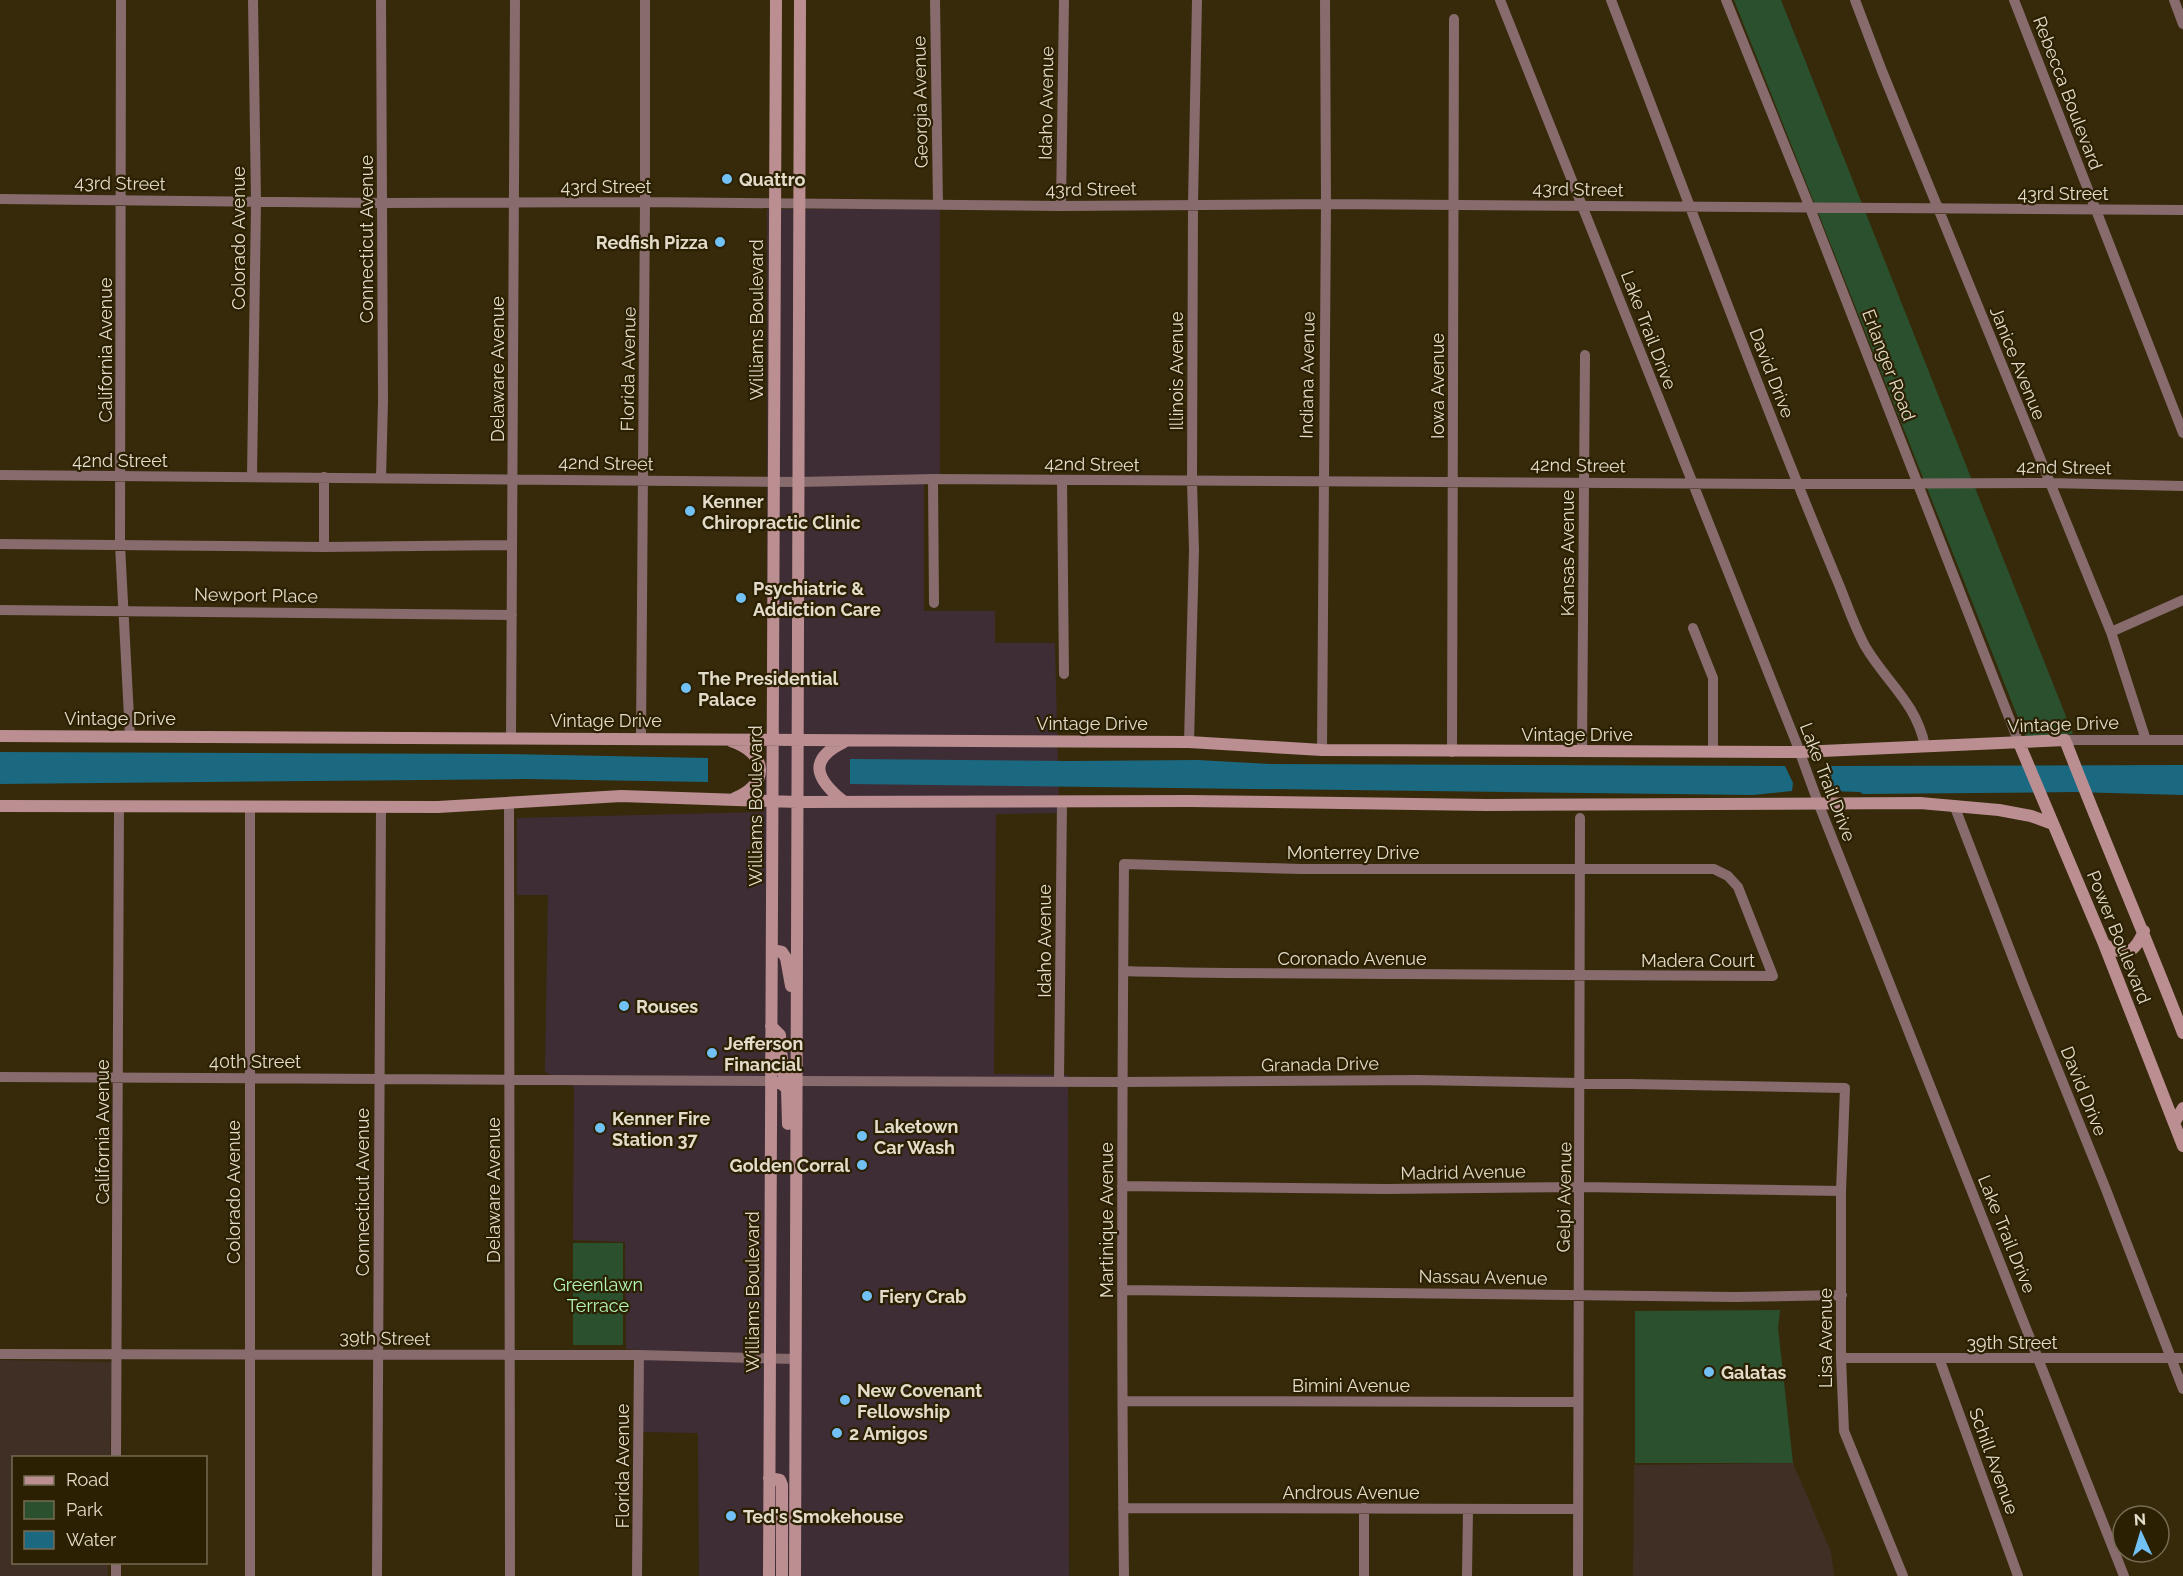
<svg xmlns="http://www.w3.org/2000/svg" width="2183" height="1576" viewBox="0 0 2183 1576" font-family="Raleway,sans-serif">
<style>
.commercial{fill:#3f2d36}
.education{fill:#402f25}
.green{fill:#2b502e}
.water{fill:#1b6980}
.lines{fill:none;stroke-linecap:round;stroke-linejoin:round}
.street{stroke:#876b6d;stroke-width:10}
.secondary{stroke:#bb8e91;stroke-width:12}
.poi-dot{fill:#71c1f5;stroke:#2c2002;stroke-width:2}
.labels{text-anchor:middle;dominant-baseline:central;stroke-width:4.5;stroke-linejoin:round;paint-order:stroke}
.street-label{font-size:18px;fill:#e3dcca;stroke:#2c2002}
.poi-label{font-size:18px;font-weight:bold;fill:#e3dcca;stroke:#2c2002;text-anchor:start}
.park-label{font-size:18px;fill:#b4f8b7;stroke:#2c2002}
</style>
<rect width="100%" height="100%" fill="#362a0b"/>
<!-- commercial -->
<path class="commercial" d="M 767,209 L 940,209 L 940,475 L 924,476 L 924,611 L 995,611 L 995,643 L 1055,643 L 1059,813 L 996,814 L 994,1074 L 1068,1075 L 1069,1576 L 699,1576 L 698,1433 L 643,1432 L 643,1350 L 626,1349 L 625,1242 L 573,1240 L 574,1087 L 545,1072 L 548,895 L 517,895 L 517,818 L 764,812 L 767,729 Z"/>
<!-- education -->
<path class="education" d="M 0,1360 L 112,1362 L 110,1457 L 14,1458 L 14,1562 L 108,1563 L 108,1576 L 0,1576 Z
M 1793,1463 L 1831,1552 L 1834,1576 L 1633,1576 L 1634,1465 Z"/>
<!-- green -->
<path class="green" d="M 1734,0 L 1781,0 L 2073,734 L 2026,738 Z
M 573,1243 L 623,1243 L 623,1345 L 573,1345 Z
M 1780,1310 L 1778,1328 L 1793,1463 L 1635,1463 L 1635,1311 Z"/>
<!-- water -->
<path class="water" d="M 0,752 L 503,754 L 708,758 L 708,782 L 525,779 L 0,784 Z
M 850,759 L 1070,761 L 1198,760 L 1270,764 L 1785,766 L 1793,783 L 1792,791 L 1753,795 L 850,784 Z
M 2183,765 L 2183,795 L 2074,792 L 1863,794 L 1860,792 L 1829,791 L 1820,770 L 1832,766 Z"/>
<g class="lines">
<!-- street -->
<path class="street" d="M 121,0 L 120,545 L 130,736
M 935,0 L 938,205
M 1500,0 L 1796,742 L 1819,805 L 2124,1576
M 1611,0 C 1685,192 1756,385 1835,575 C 1845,598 1853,624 1865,646 C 1886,682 1916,702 1925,746
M 1726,0 L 1810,208 L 2019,743
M 1855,0 L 1882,71 L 2111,632 L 2146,740
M 2014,0 L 2183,433
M 2174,0 L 2183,24
M 0,199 L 383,203 L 645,202 L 1061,206 L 1326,204 L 2183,210
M 1061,206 L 1064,0
M 0,475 L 799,482 L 933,479 L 1797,484 L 2049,483 L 2183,486
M 252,477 L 256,202 L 253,0
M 381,478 L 383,401 L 381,0
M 933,479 L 934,603
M 1062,480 L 1064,674
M 0,544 L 324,547 L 512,545
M 324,547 L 324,477
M 0,610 L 512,615
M 1693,628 L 1713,678 L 1713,752
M 2111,632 L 2183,600
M 511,737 L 515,0
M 641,738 L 645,202 L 645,0
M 2065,740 L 2183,740
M 1189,742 L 1194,550 L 1192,482 L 1193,204 L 1197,0
M 1322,750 L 1326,204 L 1325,0
M 1452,752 L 1454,19
M 1582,752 L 1585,355
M 509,804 L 510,1576
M 1954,805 L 2023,984 L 2105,1187 L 2183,1389
M 1123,971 C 1217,974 1311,973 1405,974 C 1527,975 1650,976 1773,976 L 1738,887 L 1728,876 L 1714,869 L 1301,869 L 1124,864 C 1122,1102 1121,1339 1124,1576
M 0,1077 L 771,1081
M 796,1081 L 1123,1082 L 1417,1080 L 1845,1088 L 1841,1191 L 1841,1358 L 1844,1431 L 1903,1576
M 1059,1082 L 1062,801
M 1122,1186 L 1385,1189 L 1581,1187 L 1841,1191
M 1124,1290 L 1736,1297 L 1842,1295
M 0,1354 L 639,1355 L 795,1359
M 1841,1358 L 2183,1358
M 1939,1358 L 2018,1576
M 1124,1401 L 1578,1402
M 116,1458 L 119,807
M 1123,1508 L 1578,1509
M 116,1562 L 116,1576
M 250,1576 L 250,807
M 377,1576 L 381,808
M 637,1576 L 639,1355
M 1364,1576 L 1364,1508
M 1467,1576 L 1468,1509
M 1578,1576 L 1580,818"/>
<!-- secondary -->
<path class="secondary" d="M 0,736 L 1189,742 L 1322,750 L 1800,752 L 2065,740 C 2103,838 2145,935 2183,1033
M 731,741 C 767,753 771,783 735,798
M 2019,743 L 2104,944 L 2183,1146
M 843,801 C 816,779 807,760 844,742
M 0,806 L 438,807 L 621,796 L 797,802 L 1189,801 L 1487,805 L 1920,803 L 1999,810 L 2031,816 L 2053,824
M 2104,944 C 2126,958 2134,954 2144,931
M 772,950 L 782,952 L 786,958 L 791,986
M 771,1026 L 780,1035 L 783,1073 L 789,1079 L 796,1081
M 771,1081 L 782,1084 L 787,1089 L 788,1124
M 2174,1123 L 2183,1108
M 769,1478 L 780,1480 L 782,1485 L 782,1576
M 769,1576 L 776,0
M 795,1576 L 800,0"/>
</g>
<!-- markers -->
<g class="poi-dot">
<circle cx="727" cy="179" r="6"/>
<circle cx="720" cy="242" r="6"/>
<circle cx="690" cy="511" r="6"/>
<circle cx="741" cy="598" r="6"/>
<circle cx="686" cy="688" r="6"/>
<circle cx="624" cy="1006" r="6"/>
<circle cx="712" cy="1053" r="6"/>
<circle cx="600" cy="1128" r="6"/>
<circle cx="862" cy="1136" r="6"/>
<circle cx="862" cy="1165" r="6"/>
<circle cx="867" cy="1296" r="6"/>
<circle cx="1709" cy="1372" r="6"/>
<circle cx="845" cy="1400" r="6"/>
<circle cx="837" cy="1433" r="6"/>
<circle cx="731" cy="1516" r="6"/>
</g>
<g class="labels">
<!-- street labels -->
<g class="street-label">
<text transform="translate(2068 93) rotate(69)">Rebecca Boulevard</text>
<text transform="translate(920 102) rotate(-91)">Georgia Avenue</text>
<text transform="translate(1046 103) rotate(-89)">Idaho Avenue</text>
<text transform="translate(120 183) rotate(1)">43rd Street</text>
<text x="606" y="186">43rd Street</text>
<text transform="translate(1091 189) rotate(-1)">43rd Street</text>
<text transform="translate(1578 189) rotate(1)">43rd Street</text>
<text x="2063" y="193">43rd Street</text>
<text transform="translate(238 238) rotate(-90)">Colorado Avenue</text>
<text transform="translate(366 239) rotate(-90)">Connecticut Avenue</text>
<text transform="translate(756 320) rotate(-90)">Williams Boulevard</text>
<text transform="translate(1649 330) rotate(69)">Lake Trail Drive</text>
<text transform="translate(105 350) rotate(-90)">California Avenue</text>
<text transform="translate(2018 363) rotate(68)">Janice Avenue</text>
<text transform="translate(1889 365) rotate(69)">Erlanger Road</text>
<text transform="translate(497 369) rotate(-90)">Delaware Avenue</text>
<text transform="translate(628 369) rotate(-89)">Florida Avenue</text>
<text transform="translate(1176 371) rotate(-90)">Illinois Avenue</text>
<text transform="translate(1772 373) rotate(69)">David Drive</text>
<text transform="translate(1307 375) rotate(-89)">Indiana Avenue</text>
<text transform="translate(1437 386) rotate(-90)">Iowa Avenue</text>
<text x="120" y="460">42nd Street</text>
<text transform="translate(606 463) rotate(1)">42nd Street</text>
<text transform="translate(1092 464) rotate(1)">42nd Street</text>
<text transform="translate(1578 465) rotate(1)">42nd Street</text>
<text transform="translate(2064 467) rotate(1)">42nd Street</text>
<text transform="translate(1567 553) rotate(-90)">Kansas Avenue</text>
<text transform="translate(256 595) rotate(1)">Newport Place</text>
<text x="120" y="718">Vintage Drive</text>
<text x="606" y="720">Vintage Drive</text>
<text x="1092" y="723">Vintage Drive</text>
<text transform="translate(2063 724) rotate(-2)">Vintage Drive</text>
<text x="1577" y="734">Vintage Drive</text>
<text transform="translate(1828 782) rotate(69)">Lake Trail Drive</text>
<text transform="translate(755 806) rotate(-90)">Williams Boulevard</text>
<text x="1353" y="852">Monterrey Drive</text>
<text transform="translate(2119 937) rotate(68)">Power Boulevard</text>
<text transform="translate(1044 941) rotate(-90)">Idaho Avenue</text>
<text x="1352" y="958">Coronado Avenue</text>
<text x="1698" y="960">Madera Court</text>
<text x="255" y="1061">40th Street</text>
<text transform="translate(1320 1064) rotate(-1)">Granada Drive</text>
<text transform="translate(2084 1091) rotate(68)">David Drive</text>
<text transform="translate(102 1132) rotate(-90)">California Avenue</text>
<text transform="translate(1463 1172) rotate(-1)">Madrid Avenue</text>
<text transform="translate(493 1190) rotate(-90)">Delaware Avenue</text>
<text transform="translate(233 1192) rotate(-90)">Colorado Avenue</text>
<text transform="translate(362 1192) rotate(-90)">Connecticut Avenue</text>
<text transform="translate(1564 1197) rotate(-89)">Gelpi Avenue</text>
<text transform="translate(1106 1220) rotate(-90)">Martinique Avenue</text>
<text transform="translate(2007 1234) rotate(68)">Lake Trail Drive</text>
<text transform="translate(1483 1277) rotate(1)">Nassau Avenue</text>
<text transform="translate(752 1292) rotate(-90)">Williams Boulevard</text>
<text transform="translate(385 1338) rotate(1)">39th Street</text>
<text transform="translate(1825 1338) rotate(-90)">Lisa Avenue</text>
<text x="2012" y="1342">39th Street</text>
<text x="1351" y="1385">Bimini Avenue</text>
<text transform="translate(1994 1461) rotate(70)">Schill Avenue</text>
<text transform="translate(622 1466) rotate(-90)">Florida Avenue</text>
<text x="1351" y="1492">Androus Avenue</text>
</g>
<!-- poi labels -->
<g class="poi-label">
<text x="739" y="179">Quattro</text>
<text x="708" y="242" text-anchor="end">Redfish Pizza</text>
<text x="702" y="501">Kenner<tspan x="702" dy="21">Chiropractic Clinic</tspan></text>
<text x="753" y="588">Psychiatric &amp;<tspan x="753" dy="21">Addiction Care</tspan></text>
<text x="698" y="678">The Presidential<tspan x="698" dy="21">Palace</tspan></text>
<text x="636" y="1006">Rouses</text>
<text x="724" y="1043">Jefferson<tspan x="724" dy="21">Financial</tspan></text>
<text x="612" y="1118">Kenner Fire<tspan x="612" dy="21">Station 37</tspan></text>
<text x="874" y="1126">Laketown<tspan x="874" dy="21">Car Wash</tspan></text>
<text x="850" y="1165" text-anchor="end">Golden Corral</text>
<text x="879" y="1296">Fiery Crab</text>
<text x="1721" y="1372">Galatas</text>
<text x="857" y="1390">New Covenant<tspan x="857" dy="21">Fellowship</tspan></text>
<text x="849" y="1433">2 Amigos</text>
<text x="743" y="1516">Ted's Smokehouse</text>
</g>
<!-- park labels -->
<g class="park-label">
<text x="598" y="1284">Greenlawn<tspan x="598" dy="21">Terrace</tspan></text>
</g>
</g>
<!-- legend -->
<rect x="12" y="1456" width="195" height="108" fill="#2c2002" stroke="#756b52" stroke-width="1.5"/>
<rect x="24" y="1476" width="30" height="9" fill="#bb8e91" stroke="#756b52" stroke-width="1.5"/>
<text x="66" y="1486" font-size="18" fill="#e3dcca">Road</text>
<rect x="24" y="1501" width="30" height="18" fill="#2b502e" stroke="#756b52" stroke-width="1.5"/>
<text x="66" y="1516" font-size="18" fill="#e3dcca">Park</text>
<rect x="24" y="1531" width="30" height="18" fill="#1b6980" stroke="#756b52" stroke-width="1.5"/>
<text x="66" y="1546" font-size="18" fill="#e3dcca">Water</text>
<!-- north arrow -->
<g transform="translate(2141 1534) rotate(356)"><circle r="28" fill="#2c2002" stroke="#756b52" stroke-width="1.5"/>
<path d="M0-4.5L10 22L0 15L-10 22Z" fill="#71c1f5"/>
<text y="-9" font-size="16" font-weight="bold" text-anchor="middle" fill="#e3dcca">N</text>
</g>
</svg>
